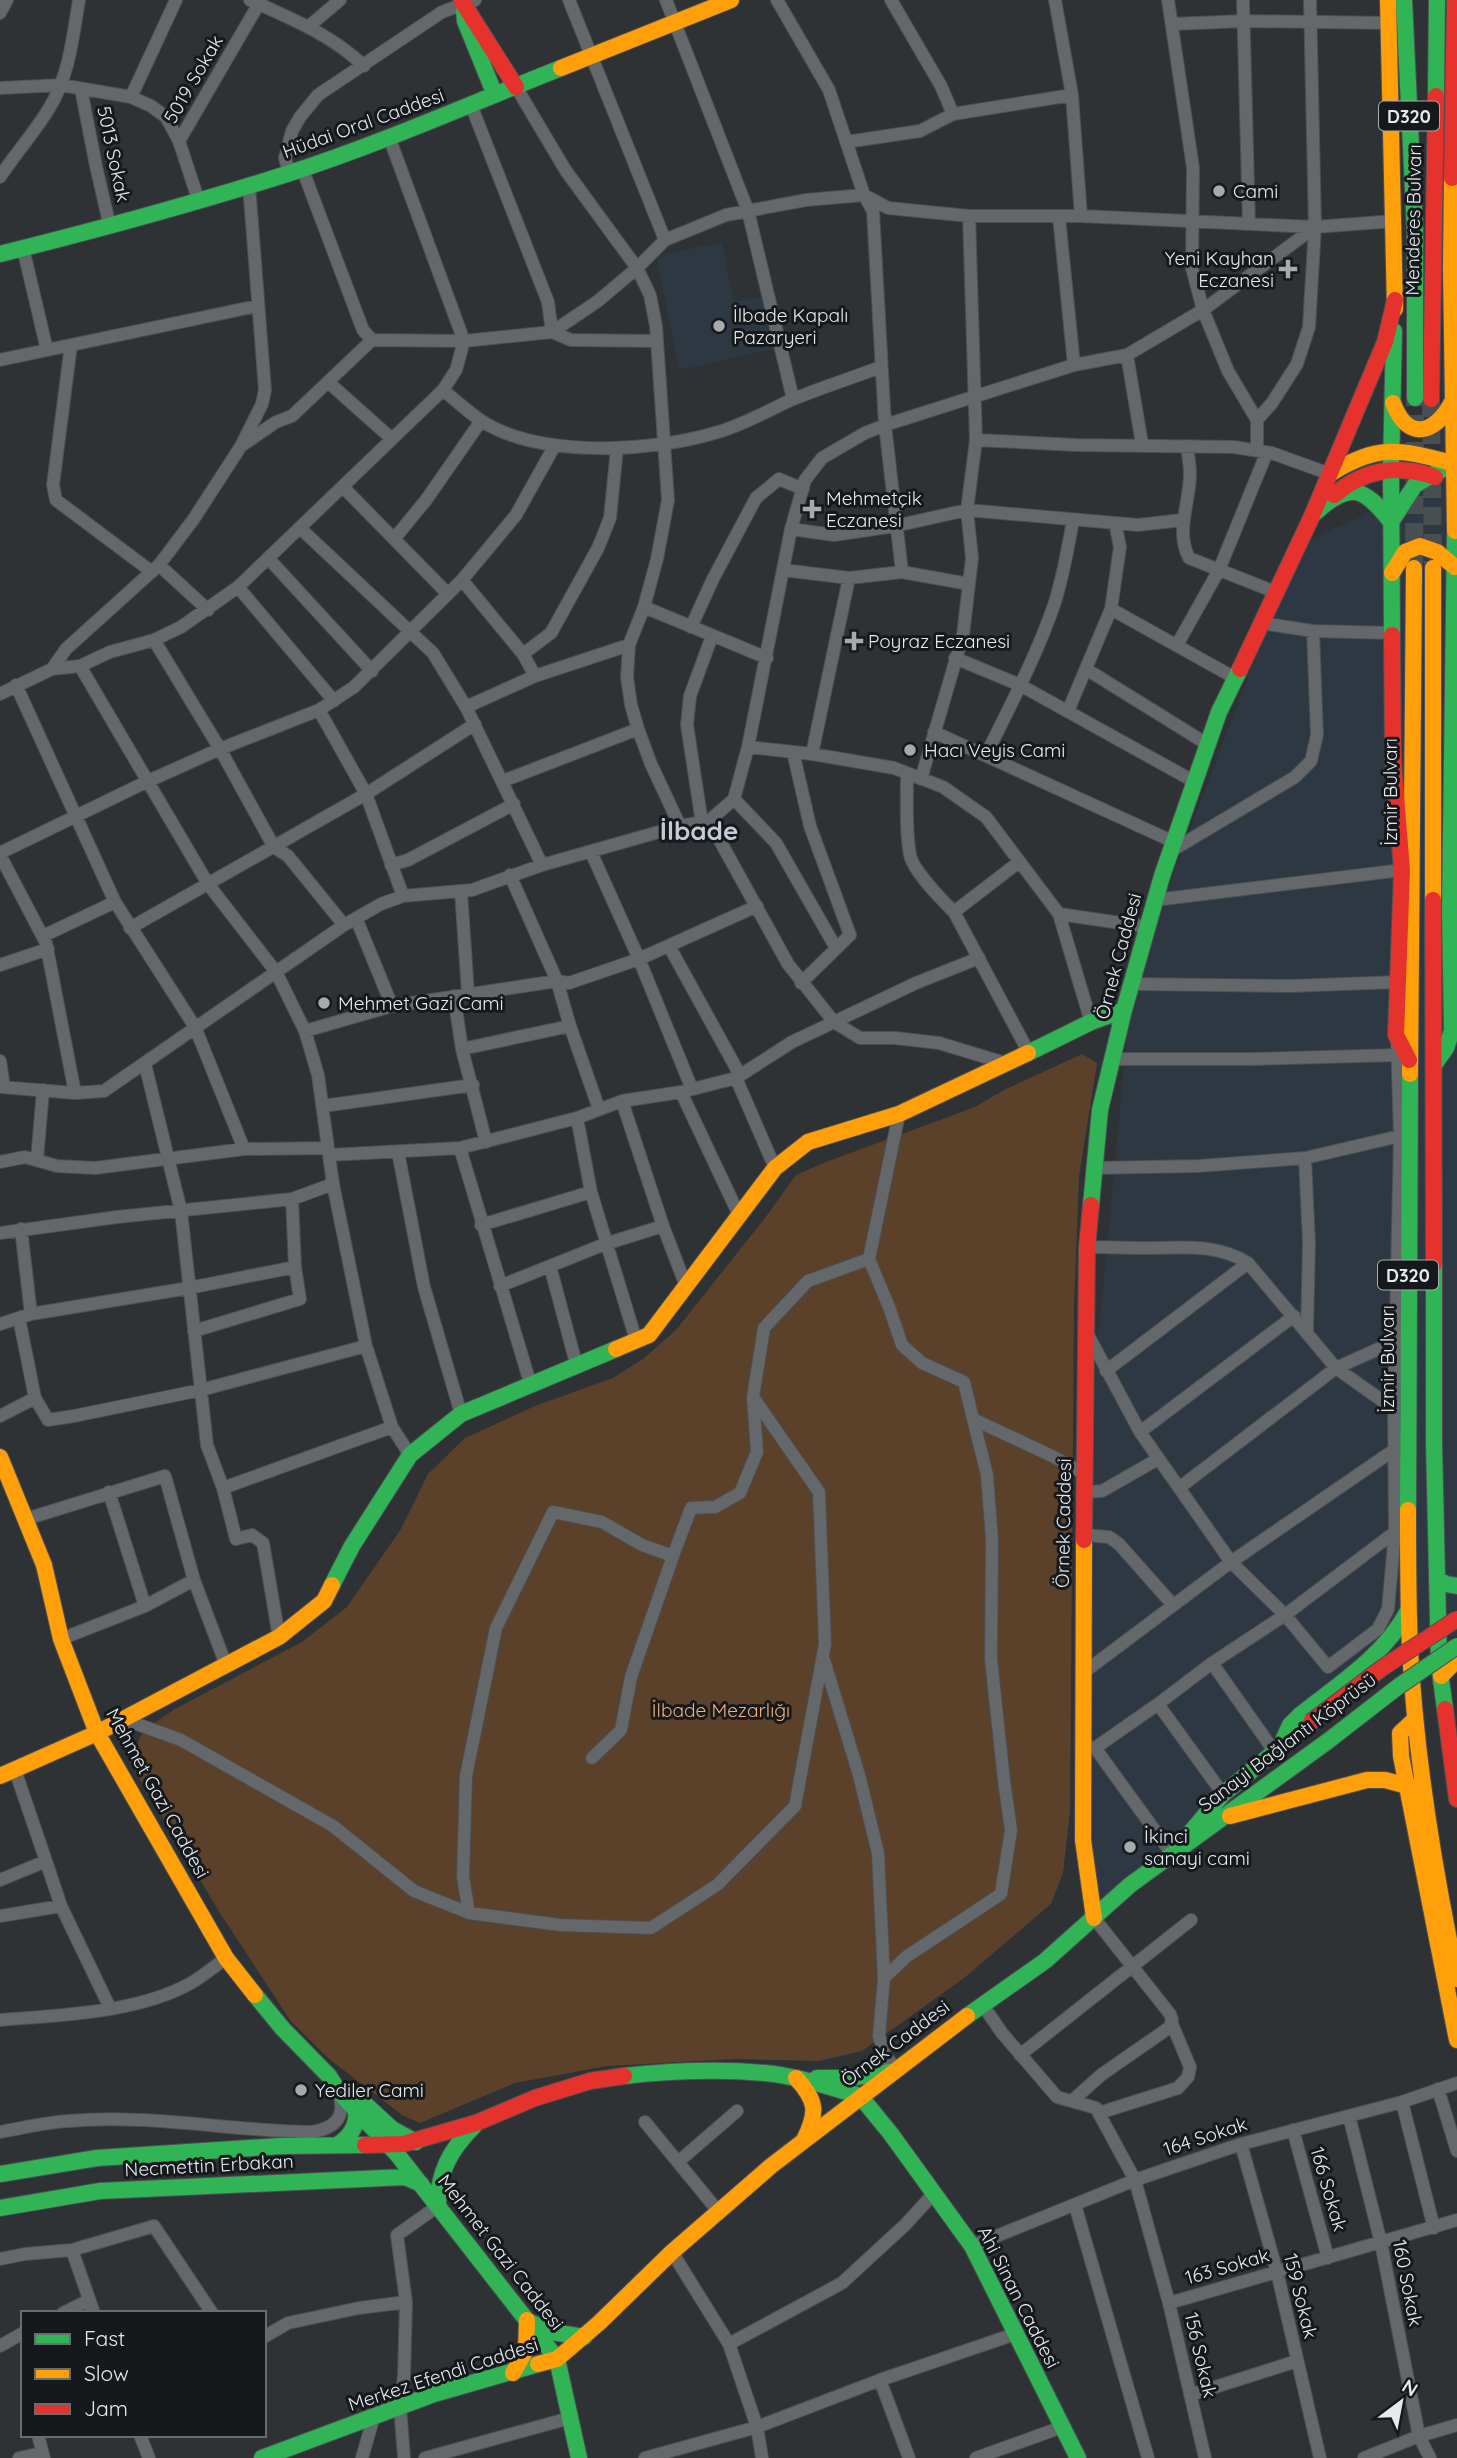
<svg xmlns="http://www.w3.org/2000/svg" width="1457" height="2458" viewBox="0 0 1457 2458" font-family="Quicksand,sans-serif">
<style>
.built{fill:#2d3842}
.green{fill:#5b412a}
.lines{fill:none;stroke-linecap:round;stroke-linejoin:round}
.primary-tunnel{stroke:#494e51;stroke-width:18;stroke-dasharray:18 9;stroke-linecap:butt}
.street-casing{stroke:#4c5053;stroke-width:14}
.fast-casing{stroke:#4c5053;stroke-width:18}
.slow-casing{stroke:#4c5053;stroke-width:18}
.jam-casing{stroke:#4c5053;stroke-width:18}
.street{stroke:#64686b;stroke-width:12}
.fast{stroke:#30b455;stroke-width:16}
.slow{stroke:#ff9f0a;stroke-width:16}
.jam{stroke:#e5322d;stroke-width:16}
.fast-bridge-casing{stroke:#4c5053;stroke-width:18;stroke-linecap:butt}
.jam-bridge-casing{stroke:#4c5053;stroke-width:18;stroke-linecap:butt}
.fast-bridge{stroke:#30b455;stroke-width:16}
.jam-bridge{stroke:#e5322d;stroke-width:16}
.poi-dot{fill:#a5aaad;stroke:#16191c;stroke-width:2.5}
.labels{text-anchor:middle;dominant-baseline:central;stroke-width:6;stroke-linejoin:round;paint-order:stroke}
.shield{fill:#16191c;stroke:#a7abaf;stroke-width:2}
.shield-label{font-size:18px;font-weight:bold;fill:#e5eaee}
.street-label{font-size:19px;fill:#e5eaee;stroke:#16191c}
.poi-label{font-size:19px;fill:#e5eaee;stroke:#16191c;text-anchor:start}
.park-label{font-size:19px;fill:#f1b17a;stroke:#16191c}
.district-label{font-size:26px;font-weight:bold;fill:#c3ccd4;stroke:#16191c}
</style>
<rect width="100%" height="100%" fill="#2e3235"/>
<!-- built -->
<path class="built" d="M 1447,0 L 1457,0 L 1457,1636 L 1413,1645 L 1094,1918 L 1085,1474 L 1132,984 L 1297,546 L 1441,479 Z
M 722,242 L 734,302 L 762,296 L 773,349 L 679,370 L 656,256 Z"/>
<!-- green -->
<path class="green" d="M 1082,1054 L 1097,1063 L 1079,1177 L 1074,1305 L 1070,1812 L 1063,1873 L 1051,1904 L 964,1978 L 862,2051 L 819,2061 L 734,2059 L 607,2066 L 515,2083 L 420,2123 L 402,2115 L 328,2058 L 290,2020 L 220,1913 L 129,1761 L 143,1731 L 173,1710 L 302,1642 L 347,1607 L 401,1529 L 428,1474 L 465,1438 L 535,1406 L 613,1378 L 643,1359 L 676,1330 L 765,1218 L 796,1175 L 826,1162 L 975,1107 L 1004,1090 Z"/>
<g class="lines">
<!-- primary-tunnel -->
<path class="primary-tunnel" d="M 1431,399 L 1433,564
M 1414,568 L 1415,398"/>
<!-- street casing -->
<g class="street-casing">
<path id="street" d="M 250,0 C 290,18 332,35 364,66
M 569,0 L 665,240
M 666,0 L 748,211 L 793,399
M 777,0 L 829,90 L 864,195 L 873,211 L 885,425 L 902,572
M 891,0 L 941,86 L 953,114
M 1055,0 L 1072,95 L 1081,216
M 1168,0 L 1193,168 L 1192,268 L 1203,310 L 1228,371 L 1257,420 L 1257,450
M 1243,0 L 1249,224
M 0,13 L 7,0
M 1173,24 L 1243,21 L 1388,23
M 308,27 L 340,0
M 516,87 L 566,171 L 637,268 L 650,295 L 656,326 L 668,500 L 657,559 L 644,607 L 629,645 L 627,677 L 631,705 L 638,729 L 651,764 L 680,826
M 0,88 L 61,85 L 131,97 L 151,106 L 166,117 L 179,141 L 199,202
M 81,89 L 96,166 L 110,227
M 131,97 L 176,0
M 471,105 L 548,302 L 552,332 L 571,340 L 656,341
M 179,141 L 261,0
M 846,142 L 920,131 L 953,114 L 1072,95
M 289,173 L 285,158 L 292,131 L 300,117 L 318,95 L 442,12 L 475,0
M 0,177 C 15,154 34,133 48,110 C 69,78 73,36 79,0
M 1059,217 L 1074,365
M 23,248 L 47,350
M 372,340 L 464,341 L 552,332 L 598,301 L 637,268 L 665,240 L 726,215 L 806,200 L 864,195 L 888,208 L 969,216 L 1081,216 L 1315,227
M 71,345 L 53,485 L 56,500 L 152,572
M 1127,355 L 1142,444
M 0,360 L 257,306
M 328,382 L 392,439
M 443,390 C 455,400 467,411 480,420 C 539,459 653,452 718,432 C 743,425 767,411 791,400 C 821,388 851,378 881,367
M 1257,420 L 1272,403 L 1297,364 L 1309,327 L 1315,227 L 1310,0
M 976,440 L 1076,445 L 1234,447 L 1272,453 L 1330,474
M 244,444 L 276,422 L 292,416 L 372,340 L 363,330 L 302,168
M 1187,446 C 1188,455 1190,465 1190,474 C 1190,503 1175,531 1189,558 L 1275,592
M 343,487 L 448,594
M 300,528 L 433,653 L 466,707 L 542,865
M 791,529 L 834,535 L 895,526 L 967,510 L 1138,525 L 1182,520
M 394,539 L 426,500 L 481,421
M 268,558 L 372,671
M 159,565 L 208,610
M 783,570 L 849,578 L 902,572 L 969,584
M 462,580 L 523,654 L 535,676
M 238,587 L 334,701
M 644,607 L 767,658
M 1111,609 L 1235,678
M 1261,623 L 1313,631 L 1392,633
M 691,627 L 713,579 L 756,498 L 779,479 L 803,489
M 154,640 L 220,749 L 274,847 L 288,856 L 344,925
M 1177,645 L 1219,570 L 1267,452
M 523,654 L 551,633 L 598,548 L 610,518 L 617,448
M 955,658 L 1020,685 L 1195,782
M 80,666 L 208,884 L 276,972 L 305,1031 L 318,1075 L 333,1184 L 366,1346 L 392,1427 L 410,1455
M 52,669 L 80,666 L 110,652 L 154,640 L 181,627 L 238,587 L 443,390 L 456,370 L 464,341 L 389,137
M 1086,669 L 1207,744
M 16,685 L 115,902 L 195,1027 L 244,1149
M 0,694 L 52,669 L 66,649 L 159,565 L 193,520 L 241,446 L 262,404 L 265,390 L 249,185
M 466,707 L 535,676 L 629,645
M 319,710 L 366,794 L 403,896
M 1068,711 L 1111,609 L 1120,547 L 1115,523
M 934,732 L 1174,842
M 748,747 L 812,754 L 894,768 L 943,787 L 986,817 L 1059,914 L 1091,1022
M 793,752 L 810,826 L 850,935 L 801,983
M 812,754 L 849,578
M 986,755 C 1010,706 1036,657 1054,605 C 1063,578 1068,548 1073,520
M 907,773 C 907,793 905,845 912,861 C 920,878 941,899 954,912 L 1029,1053
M 921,779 L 963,635 L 972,558 L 967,510 L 976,440 L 969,216
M 503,781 L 638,729
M 734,799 L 776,843 L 836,948
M 709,821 L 788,964 L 834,1022 L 860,1038 L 895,1038 L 939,1043 L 1005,1063
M 702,823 L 687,725 L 690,696 L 712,636
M 1171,851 L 1295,777 L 1311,761 L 1317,735 L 1313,631
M 591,852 L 639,959 L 692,1089
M 0,853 L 146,782 L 220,749 L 319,710 L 354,687 L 462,580 L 516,515 L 555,445
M 0,855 L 46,943 L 75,1093
M 391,865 L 408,860 L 514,804
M 510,875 L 557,981 L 570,1026 L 599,1109
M 461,891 L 468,994
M 1155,900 L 1402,870
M 954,912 L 1019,862
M 1059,914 L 1148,927
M 356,918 L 392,1006
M 130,928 L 366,794 L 475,724
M 43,936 L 115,902
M 669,946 L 740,1075
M 0,965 L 48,949
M 1132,984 L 1290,986 L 1398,982
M 454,996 L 462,1049 L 486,1142
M 305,1031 L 392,1006 L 557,981 L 569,983 L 639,959 L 757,906
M 462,1049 L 570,1026
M 1112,1059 L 1253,1059 L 1398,1055
M 0,1061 L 4,1087
M 145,1064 L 181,1211 L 207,1445 L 223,1488 L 236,1539 L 252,1535 L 263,1543 L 279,1637
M 736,1078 L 775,1168
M 0,1087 L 75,1093 L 104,1091 L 344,925 L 381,904 L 403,896 L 472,890 L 542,865 L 680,826 L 709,821 L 734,799 L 748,747 L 791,529 L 805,480 L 822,458 L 865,433 L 885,425 L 1074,365 L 1127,355 L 1203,310 L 1315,227 L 1395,221
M 681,1092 L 739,1215
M 622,1101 L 663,1226 L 686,1286
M 323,1106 L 473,1085
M 577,1118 L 591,1192 L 636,1340
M 460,1148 L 531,1386
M 398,1152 L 424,1287 L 461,1414
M 329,1155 L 460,1148 L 577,1118 L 622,1101 L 681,1092 L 736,1078 L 792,1042 L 916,983 L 979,958
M 1305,1158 L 1309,1243 L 1307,1331
M 37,1160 L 43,1090
M 0,1162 L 25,1157 L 57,1166 L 95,1168 L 244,1149 L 327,1148
M 1094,1168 L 1198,1166 L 1305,1158 L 1400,1136
M 481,1225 L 591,1192
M 21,1229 L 31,1314
M 0,1233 L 117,1217 L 292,1199 L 333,1184
M 1087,1247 C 1107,1247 1127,1248 1147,1248 C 1182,1248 1217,1243 1248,1263 L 1336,1368 L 1394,1409
M 869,1259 L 889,1307 L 902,1345 L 922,1363 L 964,1382 L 973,1419 L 1054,1457 L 1085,1474
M 550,1266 L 577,1367
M 500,1286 L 605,1244 L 663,1226
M 19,1318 L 35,1398
M 0,1324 L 31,1314 L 189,1288 L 295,1267 L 292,1199
M 194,1331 L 300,1299 L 295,1267
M 1087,1333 L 1140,1432 L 1231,1562 L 1285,1615 L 1328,1667 L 1378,1629 L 1388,1609 L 1395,1532 L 1394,1409 L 1400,1136 L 1397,1042
M 1106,1371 L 1248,1263
M 0,1416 L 35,1398 L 48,1420 L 74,1416 L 201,1390 L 366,1346
M 1140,1432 L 1294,1316
M 223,1488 L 392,1427
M 1179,1488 L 1336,1368 L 1396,1341
M 109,1492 L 145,1606
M 1085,1492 L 1102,1491 L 1158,1459
M 26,1519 L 165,1476 L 194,1580 L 226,1665
M 1084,1535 L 1109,1537 L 1119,1544 L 1173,1605
M 61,1639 L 145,1606 L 194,1580
M 824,1660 L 859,1775 L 878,1853 L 884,1978
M 1212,1663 L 1274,1751
M 1083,1673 L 1231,1562 L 1394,1450
M 1158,1704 L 1223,1794
M 123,1719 L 181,1740 L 333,1826 L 414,1891 L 469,1913 L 560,1925 L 651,1928 L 717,1885 L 795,1806 L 825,1644 L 819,1492 L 753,1397 L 764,1328 L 808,1281 L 869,1259 L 899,1114
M 1084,1747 L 1095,1748 L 1158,1704 L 1212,1663 L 1285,1615 L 1395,1532
M 1095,1748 L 1172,1854
M 592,1758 L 621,1730 L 631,1677 L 673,1556
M 15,1770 L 46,1861
M 0,1880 L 46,1861 L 61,1906
M 469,1913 L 463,1877 L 466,1776 L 496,1628 L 553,1512 L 602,1522 L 642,1545 L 673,1556 L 691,1508 L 715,1507 L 740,1493 L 757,1452 L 753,1397
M 0,1916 L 61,1906 L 110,2008
M 982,2004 L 1002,2033 L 1057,2097 L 1096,2108 L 1135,2180 L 1169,2303 L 1205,2458
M 0,2020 C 59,2015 138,2013 191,1983 C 203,1976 215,1966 226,1958
M 1020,2055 L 1191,1920
M 896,2068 L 885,2056 L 879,2036 L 884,1978 L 906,1957 L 1001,1894 L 1011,1830 L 1004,1781 L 991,1659 L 992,1540 L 987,1475 L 973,1419
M 1438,2089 L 1457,2151
M 1073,2100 L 1101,2075 L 1170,2027 L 1172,2020 L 1170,2014 L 1094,1918
M 1402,2102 L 1434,2228
M 1099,2113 L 1178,2088 L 1188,2077 L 1190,2067 L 1172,2024
M 1349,2116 L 1381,2243 L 1419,2436 L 1430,2458
M 645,2122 L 718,2211
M 1293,2130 L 1328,2258
M 0,2132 C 23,2128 46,2122 69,2121 C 150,2114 231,2131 312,2132 C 336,2128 346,2117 339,2092
M 1241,2144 L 1277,2272 L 1320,2458
M 678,2162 L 737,2111
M 1075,2205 L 1148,2458
M 972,2246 L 1135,2180 L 1241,2144 L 1402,2102 L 1457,2083
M 72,2250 L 94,2313
M 672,2252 L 729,2344 L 757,2427 L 762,2458
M 0,2259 L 25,2254 L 72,2250 L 154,2226 L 212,2313
M 1169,2303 L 1457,2220
M 63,2313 L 89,2300
M 264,2337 L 288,2323 L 359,2308 L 406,2302
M 729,2344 L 842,2283 L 906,2224 L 934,2193
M 0,2346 L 23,2333
M 880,2380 L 909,2458
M 1190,2395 L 1297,2361
M 38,2435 L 44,2458
M 140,2435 L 149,2458
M 19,2458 L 42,2453
M 362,2458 L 374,2416
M 404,2458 L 400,2406 L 404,2376 L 406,2302 L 397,2235 L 438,2206
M 425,2458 L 570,2418
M 645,2458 L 757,2427 L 880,2380 L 1015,2334
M 976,2458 L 1062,2427
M 1364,2458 L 1419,2436 L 1457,2425"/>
</g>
<!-- fast casing -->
<g class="fast-casing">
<path id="fast" d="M 1404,0 L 1415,231 L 1415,398
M 464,10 L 465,21 L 495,95
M 1436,96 L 1437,0
M 0,254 C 97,230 192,204 287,174 C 380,144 470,104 561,68
M 1316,512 C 1350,481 1364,487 1391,522 L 1415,485 L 1453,463
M 1392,635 L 1391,468 L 1394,331
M 1028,1053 L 1091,1022 L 1124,1010
M 1434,1065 L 1446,1048 L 1452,1031 L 1450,912 L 1455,531
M 1091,1205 L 1100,1110 L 1124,1010 L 1162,876 L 1219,712 L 1240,669
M 1434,1264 L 1434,1443 L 1439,1665 L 1445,1709
M 1408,1510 L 1410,1074
M 1437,1579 L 1446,1584 L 1457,1586
M 332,1585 L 352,1546 L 410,1455 L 461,1414 L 616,1349
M 1284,1738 L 1290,1725 L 1300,1715 C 1339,1684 1384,1656 1408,1611
M 1190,1833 L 1223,1794 L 1311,1722
M 255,1995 L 283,2029 L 329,2076 L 339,2092 L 397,2154 L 557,2359 L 579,2458
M 967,2016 L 1045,1961 L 1130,1885 L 1328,1741
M 624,2076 C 670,2071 719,2069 765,2073 C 797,2076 829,2087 860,2096
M 817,2078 L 849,2078 L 890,2072
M 353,2093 L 392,2129 L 416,2142
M 860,2096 L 891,2134 L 972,2246 L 1078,2458
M 337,2145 C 350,2137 358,2126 356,2110
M 0,2174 L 97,2158 L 281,2146 L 365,2145
M 438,2206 C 438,2172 450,2150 474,2126
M 0,2208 L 100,2191 L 405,2177 L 421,2184
M 532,2323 L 552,2332 L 584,2337
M 262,2458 L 434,2394 L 538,2364"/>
</g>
<!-- slow casing -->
<g class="slow-casing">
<path id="slow" d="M 1388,0 L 1395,309
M 561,68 L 731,0
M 1452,178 L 1451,269 L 1455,531
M 1393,403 C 1408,442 1435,434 1452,402
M 1330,474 C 1380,442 1402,450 1456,464
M 1433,568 L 1433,900
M 1392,573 L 1405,552 L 1420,546 L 1437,552 L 1455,567
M 1410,1074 L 1414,568
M 616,1349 L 649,1335 L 775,1168 L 808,1142 L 899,1114 L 1028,1053
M 0,1457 L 44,1565 L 61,1639 L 97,1733 L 226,1958 L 255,1995
M 1408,1510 C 1408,1557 1408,1603 1410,1650 C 1416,1761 1434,1870 1457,1979
M 1084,1540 L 1083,1840 L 1094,1918
M 1441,1676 L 1457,1660
M 1415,1719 L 1400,1733 L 1401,1756 L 1457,2040
M 0,1776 L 97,1733 L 279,1637 L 324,1601 L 332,1585
M 1230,1816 L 1367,1780 L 1385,1780 L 1411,1787
M 796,2078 C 817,2101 818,2112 804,2140
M 538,2364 L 557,2359 L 599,2323 L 672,2252 L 771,2166 L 967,2016
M 513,2373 L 526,2350 L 527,2320"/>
</g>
<!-- jam casing -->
<g class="jam-casing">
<path id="jam" d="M 461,0 L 516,87
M 1452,178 L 1455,0
M 1431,399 L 1436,96
M 1334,495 C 1365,469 1397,464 1435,477
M 1392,635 L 1393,760 L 1402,870 L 1396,1035 L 1409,1060
M 1240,669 L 1312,516 L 1385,342 L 1395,300
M 1433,900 L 1434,1264
M 1084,1540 L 1087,1247 L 1091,1205
M 1445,1709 L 1457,1799
M 365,2145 L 403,2144 L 476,2123 L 535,2098 L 590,2081 L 624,2076"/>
</g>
<!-- street -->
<use href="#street" class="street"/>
<!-- fast -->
<use href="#fast" class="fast"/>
<!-- slow -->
<use href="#slow" class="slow"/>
<!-- jam -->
<use href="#jam" class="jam"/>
<!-- fast-bridge casing -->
<g class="fast-bridge-casing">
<path id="fast-bridge" d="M 1328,1741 L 1399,1686 L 1457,1646"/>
</g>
<!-- jam-bridge casing -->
<g class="jam-bridge-casing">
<path id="jam-bridge" d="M 1311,1722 L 1382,1668 L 1457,1619"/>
</g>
<!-- fast-bridge -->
<use href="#fast-bridge" class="fast-bridge"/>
<!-- jam-bridge -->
<use href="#jam-bridge" class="jam-bridge"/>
</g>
<!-- markers -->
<g class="poi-dot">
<circle cx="1219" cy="191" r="7"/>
<path d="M1284.5 258.5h7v7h7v7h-7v7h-7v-7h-7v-7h7z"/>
<circle cx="719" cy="326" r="7"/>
<path d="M808.5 498.5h7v7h7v7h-7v7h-7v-7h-7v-7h7z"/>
<path d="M850.5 630.5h7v7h7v7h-7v7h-7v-7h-7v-7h7z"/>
<circle cx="910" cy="750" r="7"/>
<circle cx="324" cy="1003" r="7"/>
<circle cx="1130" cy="1847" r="7"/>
<circle cx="301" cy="2090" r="7"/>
</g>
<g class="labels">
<!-- shield labels -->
<g class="shield">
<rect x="1379" y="101.5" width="60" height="29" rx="5"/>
<rect x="1378" y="1260.5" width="60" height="29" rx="5"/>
</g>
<g class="shield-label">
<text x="1409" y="116">D320</text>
<text x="1408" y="1275">D320</text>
</g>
<!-- street labels -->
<g class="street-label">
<text transform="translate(193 79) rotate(-60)">5019 Sokak</text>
<text transform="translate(363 123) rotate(-20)">Hüdai Oral Caddesi</text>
<text transform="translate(114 154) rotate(78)">5013 Sokak</text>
<text transform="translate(1413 220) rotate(-89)">Menderes Bulvarı</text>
<text transform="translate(1390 792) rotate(-90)">İzmir Bulvarı</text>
<text transform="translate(1118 956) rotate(-75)">Örnek Caddesi</text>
<text transform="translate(1387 1359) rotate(-90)">İzmir Bulvarı</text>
<text transform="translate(1063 1523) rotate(-89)">Örnek Caddesi</text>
<text transform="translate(1287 1742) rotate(-37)">Sanayi Bağlantı Köprüsü</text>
<text transform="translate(158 1793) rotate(61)">Mehmet Gazi Caddesi</text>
<text transform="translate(895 2043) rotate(-37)">Örnek Caddesi</text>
<text transform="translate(1205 2136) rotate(-18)">164 Sokak</text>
<text transform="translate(209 2165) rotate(-3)">Necmettin Erbakan</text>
<text transform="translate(1329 2189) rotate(74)">166 Sokak</text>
<text transform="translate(501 2252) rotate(52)">Mehmet Gazi Caddesi</text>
<text transform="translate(1227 2266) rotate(-16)">163 Sokak</text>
<text transform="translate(1408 2283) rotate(79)">160 Sokak</text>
<text transform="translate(1301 2296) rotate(76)">159 Sokak</text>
<text transform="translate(1019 2297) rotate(63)">Ahi Sinan Caddesi</text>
<text transform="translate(1201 2355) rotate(77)">156 Sokak</text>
<text transform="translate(443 2374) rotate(-18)">Merkez Efendi Caddesi</text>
</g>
<!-- poi labels -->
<g class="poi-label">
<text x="1233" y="191">Cami</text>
<text x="1274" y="258" text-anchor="end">Yeni Kayhan<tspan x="1274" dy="22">Eczanesi</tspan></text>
<text x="733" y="315">İlbade Kapalı<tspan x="733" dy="22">Pazaryeri</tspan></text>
<text x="826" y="498">Mehmetçik<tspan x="826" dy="22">Eczanesi</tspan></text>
<text x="868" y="641">Poyraz Eczanesi</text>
<text x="924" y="750">Hacı Veyis Cami</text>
<text x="338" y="1003">Mehmet Gazi Cami</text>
<text x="1144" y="1836">İkinci<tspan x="1144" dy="22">sanayi cami</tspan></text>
<text x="315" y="2090">Yediler Cami</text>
</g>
<!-- park labels -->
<g class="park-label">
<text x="721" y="1710">İlbade Mezarlığı</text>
</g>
<!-- district labels -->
<g class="district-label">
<text x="699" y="830">İlbade</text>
</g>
</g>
<!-- legend -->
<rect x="21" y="2311" width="245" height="126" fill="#16191c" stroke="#696d70" stroke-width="2"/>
<rect x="35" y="2334" width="35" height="10" fill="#30b455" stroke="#696d70" stroke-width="2"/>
<text x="84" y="2346" font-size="21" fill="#e5eaee">Fast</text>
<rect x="35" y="2369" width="35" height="10" fill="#ff9f0a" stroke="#696d70" stroke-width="2"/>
<text x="84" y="2381" font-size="21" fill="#e5eaee">Slow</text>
<rect x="35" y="2404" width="35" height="10" fill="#e5322d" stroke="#696d70" stroke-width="2"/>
<text x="84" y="2416" font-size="21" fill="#e5eaee">Jam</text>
<!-- north arrow -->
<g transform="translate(1401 2402) rotate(32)" stroke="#16191c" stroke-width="5" paint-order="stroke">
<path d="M0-5L12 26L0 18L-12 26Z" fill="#e5eaee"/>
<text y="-10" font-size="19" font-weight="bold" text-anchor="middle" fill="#e5eaee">N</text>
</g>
</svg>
